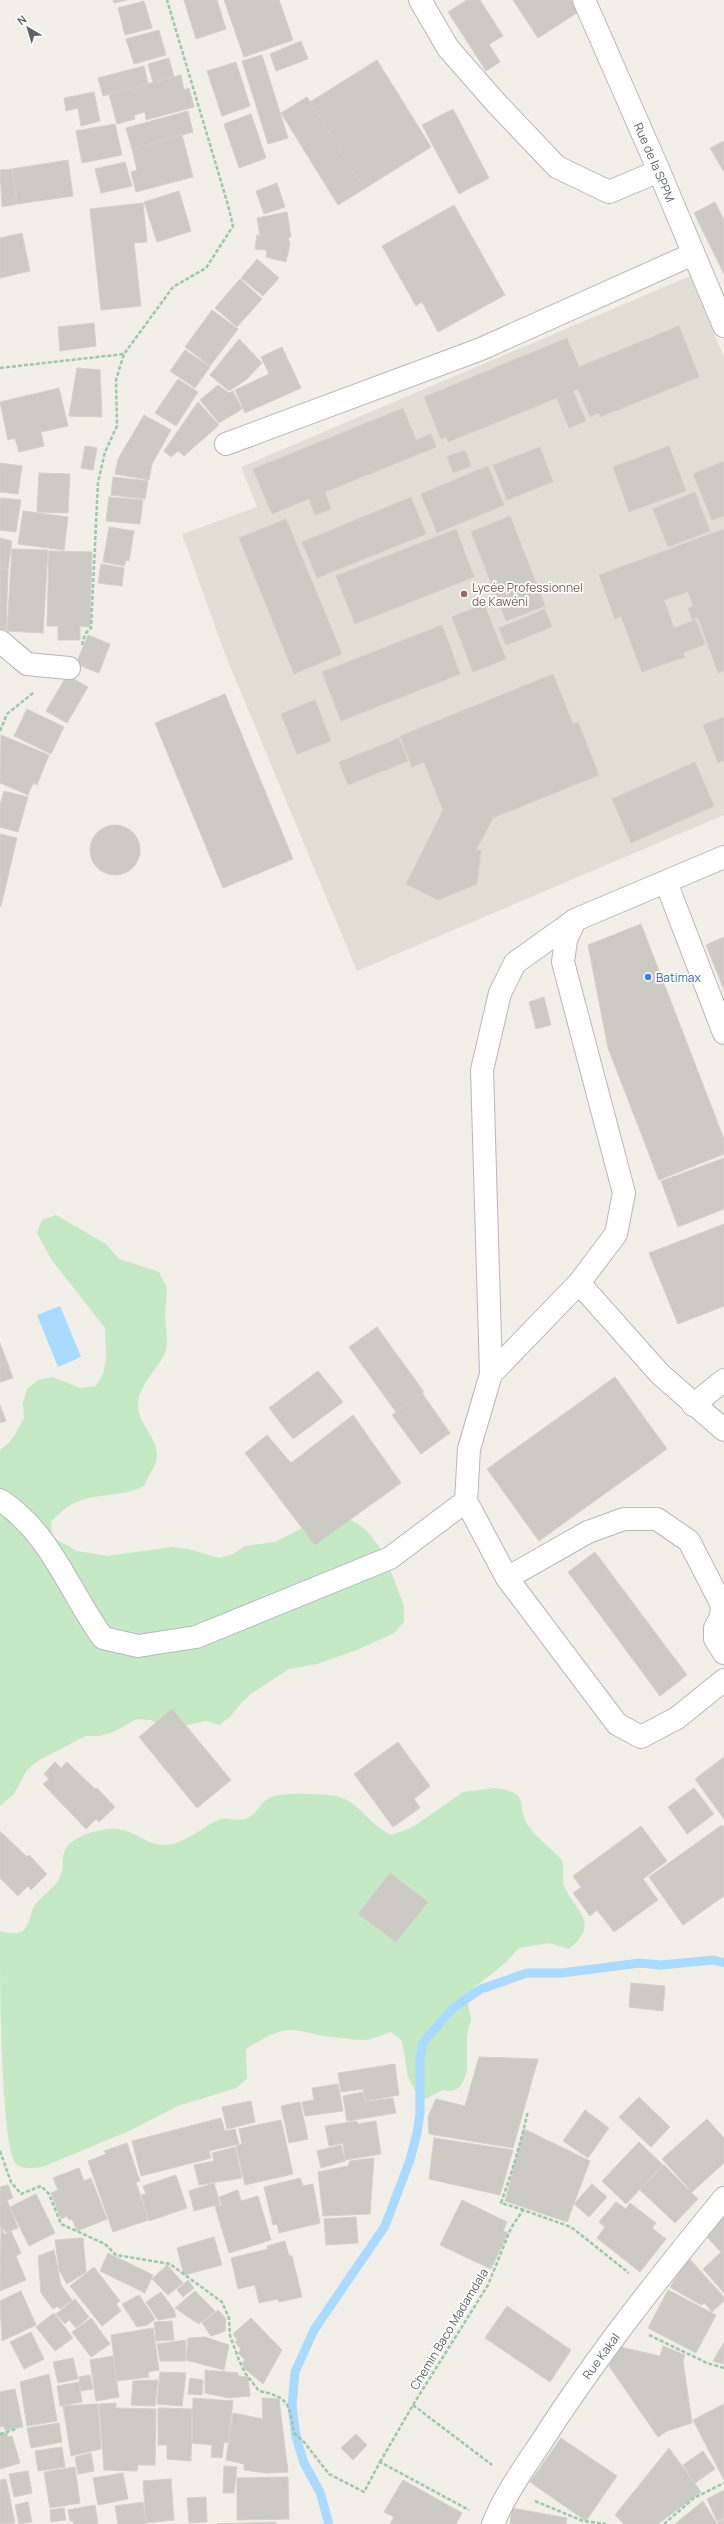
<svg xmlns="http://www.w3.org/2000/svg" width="724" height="2524" viewBox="0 0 724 2524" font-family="Manrope,sans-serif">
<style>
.education{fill:#e1ded6}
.green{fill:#c5e8c5}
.water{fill:#aadaff}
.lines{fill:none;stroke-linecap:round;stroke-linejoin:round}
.stream{stroke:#aadaff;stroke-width:9}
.building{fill:#cccac5;stroke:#d6d1c6}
.minor-casing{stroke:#b5b8bc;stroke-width:24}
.path{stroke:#9cc7a9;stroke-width:2.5;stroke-dasharray:4 2;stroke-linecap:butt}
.minor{stroke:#fff;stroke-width:22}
.education-dot{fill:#8d6e63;stroke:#fff;stroke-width:1.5}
.shop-dot{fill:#3f7fe0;stroke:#fff;stroke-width:1.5}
.labels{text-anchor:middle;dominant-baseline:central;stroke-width:3.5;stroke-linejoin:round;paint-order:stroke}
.street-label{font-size:12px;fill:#5f6368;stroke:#fff}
.education-label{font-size:12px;fill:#785e54;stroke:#fff;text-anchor:start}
.shop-label{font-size:12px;fill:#366cbe;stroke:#fff;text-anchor:start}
</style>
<rect width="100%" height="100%" fill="#f1efe8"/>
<!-- education -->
<path class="education" d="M 690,276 L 724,358 L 724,815 L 357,971 L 225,654 L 182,534 L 257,507 L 241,467 Z"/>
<!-- green -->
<path class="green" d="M 56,1215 L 106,1244 L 119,1259 L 159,1272 C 161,1277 164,1282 166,1286 C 168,1294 165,1305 165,1314 C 165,1328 171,1345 162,1359 C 153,1373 137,1389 138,1407 C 139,1426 162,1442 156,1461 C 154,1469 147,1477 144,1486 C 122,1498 96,1492 72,1504 C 64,1508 57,1516 51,1522 L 52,1537 L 77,1551 L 107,1556 L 172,1547 L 188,1549 L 219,1558 L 233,1554 L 245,1546 L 275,1542 L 312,1523 L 340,1517 L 353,1521 L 366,1530 L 384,1553 L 404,1606 L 404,1622 L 394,1633 L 357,1650 L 317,1664 L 289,1669 L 252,1693 L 242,1702 L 230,1717 L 219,1725 L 206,1721 L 178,1727 L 163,1726 L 151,1720 L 137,1719 L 113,1732 L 99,1736 L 85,1736 L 38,1761 L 27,1770 L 14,1794 L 0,1806 L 0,1450 L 10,1442 L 17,1431 L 24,1418 L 23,1403 L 27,1389 L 38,1380 L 52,1377 L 80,1388 L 96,1386 L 103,1374 L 106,1359 L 105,1328 L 51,1259 L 37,1233 L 42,1220 Z
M 495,1788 C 534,1794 514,1805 529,1827 C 538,1839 552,1849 562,1860 C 565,1870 561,1879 565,1888 C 576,1912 601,1923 569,1949 L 549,1943 L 519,1948 L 504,1964 L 470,1991 L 468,2005 L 471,2020 L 467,2034 L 467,2071 L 462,2084 L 457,2089 L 450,2091 L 443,2090 L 425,2099 L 418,2096 L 408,2077 L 402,2041 L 391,2032 C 383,2034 378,2037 370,2039 C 363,2041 350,2039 342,2038 C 291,2034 296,2017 246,2049 L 247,2079 L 236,2088 L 178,2106 L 131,2130 L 45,2166 C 36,2168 24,2170 16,2164 C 0,2145 0,1967 0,1931 C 6,1932 15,1935 21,1932 C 29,1928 30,1915 33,1908 C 39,1897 53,1890 59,1879 C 67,1866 57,1851 73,1841 C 87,1832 108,1826 124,1830 C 143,1836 153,1850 176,1843 C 192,1838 205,1825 221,1819 C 228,1817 237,1822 245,1819 C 256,1816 259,1805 267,1799 C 278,1791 322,1794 336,1796 C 360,1801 370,1827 392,1835 L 413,1827 L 463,1792 Z"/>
<!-- water -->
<path class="water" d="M 60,1306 L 81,1357 L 58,1367 L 37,1315 Z"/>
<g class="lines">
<!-- stream -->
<path class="stream" d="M 329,2524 L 320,2492 L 304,2463 L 296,2437 L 292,2406 L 295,2372 L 314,2330 L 385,2226 L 410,2160 L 417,2133 L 420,2113 L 420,2059 L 423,2043 L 452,2009 L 466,1999 L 481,1989 L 527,1973 L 562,1973 L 640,1963 L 661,1965 L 714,1960 L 724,1963"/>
</g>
<!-- building -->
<path class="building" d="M 113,0 L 127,0 L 114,3 Z
M 184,0 L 217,0 L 226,29 L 196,39 Z
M 224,0 L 279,0 L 293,40 L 244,57 Z
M 467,0 L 480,0 L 503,36 L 489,44 L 500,62 L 486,71 L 448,12 Z
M 513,0 L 573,0 L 580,11 L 538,38 Z
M 144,1 L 152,28 L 125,35 L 118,8 Z
M 159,30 L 166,55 L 134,64 L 126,39 Z
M 301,41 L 308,59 L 276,71 L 270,54 Z
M 262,55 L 288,138 L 268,144 L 242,61 Z
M 169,58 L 174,77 L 153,82 L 148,64 Z
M 377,60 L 431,147 L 364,189 L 310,102 Z
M 236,62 L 250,106 L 222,116 L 207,71 Z
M 144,66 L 148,84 L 103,96 L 98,78 Z
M 181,75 L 184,90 L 189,88 L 194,107 L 146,120 L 145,112 L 134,115 L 135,119 L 117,124 L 109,94 Z
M 94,92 L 100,121 L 81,126 L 78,108 L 66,111 L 64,98 Z
M 307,97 L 364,189 L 338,205 L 281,113 Z
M 453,109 L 489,178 L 459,194 L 422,125 Z
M 188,111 L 193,132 L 132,149 L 126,128 Z
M 251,114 L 266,158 L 239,168 L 224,124 Z
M 115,124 L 122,155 L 82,163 L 76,131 Z
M 182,135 L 193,177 L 136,192 L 131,172 L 137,170 L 132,149 Z
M 724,141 L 724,172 L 710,148 Z
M 68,160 L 73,196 L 17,204 L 12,169 Z
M 125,162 L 132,186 L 101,193 L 95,169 Z
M 12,169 L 17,204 L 2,207 L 0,170 Z
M 277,183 L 285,207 L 264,214 L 256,191 Z
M 179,191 L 191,231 L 157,242 L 144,202 Z
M 715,202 L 724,220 L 724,274 L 694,213 Z
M 143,203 L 147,242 L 134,243 L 141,306 L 101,310 L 90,209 Z
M 454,205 L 505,295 L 438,332 L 422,302 L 416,306 L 382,246 Z
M 287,212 L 291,237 L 288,238 L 290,244 L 286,262 L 266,257 L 267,250 L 255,249 L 257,235 L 260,236 L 257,218 Z
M 22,233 L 30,271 L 0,278 L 0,238 Z
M 257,259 L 279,278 L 263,296 L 241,278 Z
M 240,279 L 262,299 L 237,327 L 215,308 Z
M 212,310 L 238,329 L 210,366 L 185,347 Z
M 94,323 L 96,346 L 60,351 L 58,327 Z
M 679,326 L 699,377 L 600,417 L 599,413 L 590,417 L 578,389 L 573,391 L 586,421 L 569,428 L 557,398 L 448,442 L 446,437 L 441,439 L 424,397 L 567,338 L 579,367 Z
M 239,339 L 262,363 L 247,379 L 229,391 L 210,375 Z
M 282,347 L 301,388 L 245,413 L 235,390 L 269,374 L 261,357 Z
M 185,350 L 210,367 L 195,388 L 170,371 Z
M 77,368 L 100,370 L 102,417 L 69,416 Z
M 178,379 L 198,392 L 176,426 L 155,413 Z
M 218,385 L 229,393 L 233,391 L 242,409 L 219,423 L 200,400 Z
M 59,388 L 68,426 L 41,432 L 44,446 L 19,452 L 15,438 L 8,440 L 0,402 Z
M 198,402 L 219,425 L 184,456 L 178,451 L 171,457 L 164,451 Z
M 403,408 L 416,440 L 431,434 L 436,447 L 325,492 L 331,509 L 315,515 L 309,499 L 272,514 L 253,469 Z
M 144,415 L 171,430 L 152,464 L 149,480 L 115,474 L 118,459 Z
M 85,446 L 97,448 L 93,470 L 81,468 Z
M 669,446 L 686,491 L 629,512 L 613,467 Z
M 540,447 L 553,482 L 507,500 L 493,465 Z
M 465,450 L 471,466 L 453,473 L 447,457 Z
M 724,461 L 724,516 L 712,520 L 693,474 Z
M 0,463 L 22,466 L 18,494 L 0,492 Z
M 488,466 L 504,505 L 437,533 L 421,494 Z
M 39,473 L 70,474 L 68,513 L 37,512 Z
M 113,477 L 148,481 L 145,499 L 111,495 Z
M 695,492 L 710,531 L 668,547 L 653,509 Z
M 109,497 L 143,500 L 140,524 L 106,521 Z
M 411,497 L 426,534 L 317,578 L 302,542 Z
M 0,498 L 21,500 L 16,532 L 0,530 Z
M 23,511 L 68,517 L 64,550 L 18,544 Z
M 510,516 L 545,606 L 506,621 L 471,532 Z
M 286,519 L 342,654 L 294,674 L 239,538 Z
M 109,527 L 134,531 L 129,561 L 126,560 L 124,566 L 103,562 Z
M 456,529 L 474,577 L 355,624 L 336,576 Z
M 724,529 L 724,671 L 718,673 L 698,617 L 692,620 L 688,608 L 693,606 L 688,592 L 664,600 L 674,628 L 696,620 L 705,644 L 683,653 L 685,657 L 642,672 L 621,616 L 615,619 L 599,575 Z
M 0,538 L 12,541 L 8,569 L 0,568 Z
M 12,549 L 48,550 L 43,633 L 7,631 Z
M 49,551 L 92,552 L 90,627 L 80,626 L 80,640 L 58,640 L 58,626 L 47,626 Z
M 101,564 L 124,568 L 122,586 L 98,583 Z
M 0,568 L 8,569 L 6,630 L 0,629 Z
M 484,604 L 506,659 L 473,672 L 452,617 Z
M 545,609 L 552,627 L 506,645 L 499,628 Z
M 442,625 L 460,674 L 341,721 L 322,672 Z
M 88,635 L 110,644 L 99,673 L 76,664 Z
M 553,674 L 573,724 L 578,722 L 599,775 L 493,818 L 476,850 L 481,850 L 477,884 L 438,900 L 406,884 L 443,810 L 424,762 L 412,767 L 400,736 Z
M 67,675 L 88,687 L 67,723 L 46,711 Z
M 225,694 L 293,859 L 223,888 L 155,723 Z
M 315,700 L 331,741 L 297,754 L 281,714 Z
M 27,709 L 64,727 L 51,754 L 14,736 Z
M 724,717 L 724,760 L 718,763 L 703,725 Z
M 1,735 L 49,755 L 37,785 L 33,783 L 28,795 L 0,783 Z
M 399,738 L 408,761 L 348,785 L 339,762 Z
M 695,762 L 714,806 L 631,843 L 612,799 Z
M 4,791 L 28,797 L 18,832 L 0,827 L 0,805 Z
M90 850a25 25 0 1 1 50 0a25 25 0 1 1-50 0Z
M 0,834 L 17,838 L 1,906 L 0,906 Z
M 641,924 L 724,1139 L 724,1154 L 659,1180 L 608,1048 L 588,945 Z
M 724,937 L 724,990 L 706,945 Z
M 544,997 L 551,1025 L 536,1029 L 529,1002 Z
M 724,1158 L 724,1209 L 678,1227 L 661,1181 Z
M 724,1224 L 724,1306 L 678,1324 L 649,1253 Z
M 377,1327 L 424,1392 L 396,1412 L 349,1347 Z
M 0,1343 L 13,1378 L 0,1382 Z
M 318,1371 L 343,1402 L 293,1439 L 269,1408 Z
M 615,1377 L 667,1449 L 539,1541 L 487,1469 Z
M 422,1393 L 450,1433 L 421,1454 L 392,1415 Z
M 0,1405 L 6,1421 L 0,1423 Z
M 353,1415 L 401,1483 L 315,1545 L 245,1453 L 267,1435 L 291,1463 Z
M 595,1552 L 687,1675 L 660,1696 L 568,1572 Z
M 172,1709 L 231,1780 L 197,1808 L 139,1737 Z
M 398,1742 L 430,1786 L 414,1799 L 420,1808 L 393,1827 L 354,1774 Z
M 724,1757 L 724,1819 L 695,1779 Z
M 55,1762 L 61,1768 L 67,1762 L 95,1789 L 97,1788 L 115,1807 L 99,1822 L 96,1819 L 86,1829 L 43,1784 L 49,1779 L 44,1774 Z
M 694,1788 L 714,1814 L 687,1834 L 668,1807 Z
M 722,1825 L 724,1828 L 724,1896 L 683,1925 L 649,1877 Z
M 641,1826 L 667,1861 L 643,1879 L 658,1900 L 614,1932 L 597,1910 L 590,1916 L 573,1893 L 581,1887 L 573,1876 Z
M 0,1831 L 27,1857 L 29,1855 L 47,1874 L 31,1890 L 28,1886 L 18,1896 L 0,1878 Z
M 390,1873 L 428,1902 L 396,1942 L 358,1914 Z
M 631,1983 L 665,1986 L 663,2011 L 629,2007 Z
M 479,2057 L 538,2059 L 513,2148 L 429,2134 L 428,2117 L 436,2099 L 465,2106 Z
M 395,2064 L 399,2095 L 366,2101 L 363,2089 L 341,2092 L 338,2073 Z
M 338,2084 L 343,2111 L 305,2116 L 302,2102 L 314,2100 L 312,2088 Z
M 363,2092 L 365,2102 L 393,2098 L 396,2113 L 347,2121 L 343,2096 Z
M 639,2097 L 670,2127 L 651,2147 L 619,2117 Z
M 251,2101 L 255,2122 L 227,2129 L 222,2107 Z
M 300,2102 L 308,2139 L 289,2143 L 281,2106 Z
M 585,2110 L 609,2128 L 588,2158 L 563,2141 Z
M 221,2118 L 225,2131 L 235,2129 L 239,2144 L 209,2151 L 211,2158 L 141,2176 L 132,2141 Z
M 707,2119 L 724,2138 L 724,2163 L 692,2192 L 662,2159 Z
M 281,2120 L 293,2174 L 245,2185 L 236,2146 L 242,2144 L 239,2129 Z
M 357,2121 L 358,2124 L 376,2121 L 381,2154 L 345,2160 L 343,2143 L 329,2146 L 325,2126 Z
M 524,2129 L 590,2161 L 567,2222 L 505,2201 Z
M 434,2138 L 513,2150 L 500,2195 L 429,2179 Z
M 639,2142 L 663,2165 L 626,2204 L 602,2181 Z
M 127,2143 L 140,2181 L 136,2182 L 148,2220 L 113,2232 L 88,2161 L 106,2154 L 104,2151 Z
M 341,2145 L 345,2161 L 321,2168 L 317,2151 Z
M 235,2147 L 242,2178 L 199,2185 L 194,2165 L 214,2161 L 212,2153 Z
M 374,2158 L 370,2214 L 323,2216 L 318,2172 L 348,2166 L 350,2161 Z
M 664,2165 L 698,2199 L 675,2223 L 640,2190 Z
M 79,2168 L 84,2181 L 91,2178 L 107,2219 L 77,2231 L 72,2219 L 69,2220 L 67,2216 L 61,2219 L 51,2193 L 58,2190 L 53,2178 Z
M 176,2175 L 187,2208 L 149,2221 L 141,2195 L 146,2194 L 143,2186 Z
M 300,2178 L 303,2186 L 313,2184 L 320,2223 L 279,2233 L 277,2224 L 273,2225 L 264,2187 Z
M 214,2183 L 220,2204 L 194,2211 L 189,2191 Z
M 592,2184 L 607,2197 L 589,2217 L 574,2204 Z
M 8,2185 L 13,2198 L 7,2200 L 18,2228 L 6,2232 L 0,2226 L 0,2187 Z
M 238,2190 L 241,2201 L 258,2196 L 271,2240 L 229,2253 L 215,2206 L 222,2205 L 219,2197 Z
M 36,2194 L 55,2233 L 29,2246 L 10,2207 Z
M 462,2200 L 507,2222 L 503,2231 L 508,2233 L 491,2269 L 440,2245 Z
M 616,2202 L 626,2209 L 630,2203 L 656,2223 L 652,2228 L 666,2239 L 640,2272 L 597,2238 L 605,2227 L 599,2222 Z
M 724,2207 L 724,2293 L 703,2269 L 721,2252 L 702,2232 Z
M 356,2217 L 358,2243 L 326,2245 L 324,2219 Z
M 1,2227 L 4,2234 L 11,2231 L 21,2253 L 16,2256 L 26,2280 L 0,2291 Z
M 214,2237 L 222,2265 L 184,2275 L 177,2248 Z
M 83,2238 L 86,2272 L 67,2284 L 59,2270 L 55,2240 Z
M 285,2241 L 289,2256 L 292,2256 L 302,2297 L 279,2302 L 278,2299 L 259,2303 L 255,2285 L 238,2289 L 231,2258 L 268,2249 L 267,2246 Z
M 54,2250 L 61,2285 L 72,2300 L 60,2309 L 57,2306 L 53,2309 L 41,2293 L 38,2256 Z
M 108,2253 L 153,2275 L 145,2293 L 100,2271 Z
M 686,2255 L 724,2297 L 724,2301 L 712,2312 L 705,2303 L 701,2305 L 670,2287 L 679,2273 L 675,2269 Z
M 167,2265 L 183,2283 L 168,2295 L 152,2279 Z
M 94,2267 L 120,2301 L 116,2304 L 121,2311 L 102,2326 L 70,2286 Z
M 188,2280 L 194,2288 L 183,2297 L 177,2290 Z
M 668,2290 L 716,2315 L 696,2353 L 648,2328 Z
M 21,2291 L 36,2325 L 2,2341 L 0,2301 Z
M 195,2291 L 215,2311 L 199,2324 L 175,2308 Z
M 161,2292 L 174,2310 L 176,2317 L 158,2320 L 146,2302 Z
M 139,2295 L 155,2319 L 147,2325 L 137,2327 L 122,2304 Z
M 75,2299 L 89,2317 L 76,2328 L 69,2320 L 65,2324 L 56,2314 Z
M 507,2306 L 571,2350 L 550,2382 L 485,2338 Z
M 218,2310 L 226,2319 L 225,2331 L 211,2336 L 202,2323 Z
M 54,2313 L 73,2338 L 55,2351 L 36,2327 Z
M 91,2318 L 110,2344 L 91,2357 L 72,2332 Z
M 251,2318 L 282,2350 L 263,2384 L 245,2369 L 242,2363 L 245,2360 L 238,2353 L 241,2349 L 235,2342 L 237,2340 L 233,2334 Z
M 172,2321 L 174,2340 L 156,2341 L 154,2322 Z
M 153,2328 L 159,2370 L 148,2372 L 149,2377 L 117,2381 L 111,2335 Z
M 31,2332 L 44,2359 L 24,2369 L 10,2342 Z
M 205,2337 L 229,2345 L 224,2370 L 186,2360 L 188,2338 Z
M 186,2340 L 185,2361 L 160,2361 L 157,2344 Z
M 724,2342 L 724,2364 L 713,2361 Z
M 663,2346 L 685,2355 L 683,2361 L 692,2423 L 667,2431 L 658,2437 L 609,2366 L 620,2347 L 660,2356 Z
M 113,2356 L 119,2397 L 96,2401 L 90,2360 Z
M 73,2358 L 78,2379 L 58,2383 L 53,2362 Z
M 205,2370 L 238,2373 L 238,2376 L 248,2377 L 250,2396 L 229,2398 L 205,2393 Z
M 160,2372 L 186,2373 L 182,2406 L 157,2404 Z
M 49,2374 L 57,2421 L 27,2426 L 20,2382 Z
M 90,2375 L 93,2389 L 81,2391 L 79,2377 Z
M 190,2378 L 203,2380 L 202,2395 L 188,2394 Z
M 158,2380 L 155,2406 L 131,2405 L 133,2381 Z
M 79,2382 L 82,2402 L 60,2406 L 57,2386 Z
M 15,2389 L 23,2427 L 5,2430 L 4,2426 L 0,2427 L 0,2392 Z
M 193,2398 L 233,2401 L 228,2443 L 224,2442 L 222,2458 L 211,2457 L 212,2445 L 192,2443 Z
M 262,2398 L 279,2399 L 288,2472 L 266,2473 L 244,2470 L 244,2464 L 226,2460 L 233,2413 L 263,2419 Z
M 116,2403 L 116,2408 L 156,2409 L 155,2465 L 138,2465 L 137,2471 L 104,2470 L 99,2404 Z
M 98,2404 L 101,2449 L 71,2456 L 63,2406 Z
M 724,2404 L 724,2480 L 693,2420 Z
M 158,2408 L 192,2409 L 191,2461 L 167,2459 L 167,2445 L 158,2445 Z
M 59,2423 L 62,2442 L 31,2448 L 27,2428 Z
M 7,2433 L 8,2437 L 12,2436 L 20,2463 L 0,2469 L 0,2434 Z
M 356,2434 L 367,2445 L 353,2460 L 341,2448 Z
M 561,2438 L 617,2476 L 586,2521 L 530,2482 Z
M 62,2447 L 65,2467 L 38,2471 L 35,2451 Z
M 669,2448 L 701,2492 L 658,2524 L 624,2524 L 615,2515 Z
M 703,2451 L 715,2469 L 695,2483 L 683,2465 Z
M 91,2453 L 94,2471 L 78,2474 L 75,2457 Z
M 224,2466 L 237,2467 L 234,2493 L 223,2493 Z
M 75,2467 L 80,2503 L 50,2508 L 44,2472 Z
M 28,2471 L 32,2493 L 14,2497 L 9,2474 Z
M 123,2473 L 128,2499 L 98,2505 L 93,2478 Z
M 288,2477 L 289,2519 L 237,2520 L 237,2478 Z
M 6,2479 L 15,2523 L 0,2524 L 0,2480 Z
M 171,2479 L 174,2520 L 146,2523 L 143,2481 Z
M 403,2480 L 462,2513 L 456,2524 L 390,2524 L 394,2517 L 384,2512 Z
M 724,2490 L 724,2518 L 717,2521 L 707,2499 Z
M 206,2497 L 207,2522 L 189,2523 L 187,2498 Z
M 703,2501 L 717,2524 L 675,2524 Z
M 28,2502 L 32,2522 L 19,2524 L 15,2505 Z
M 143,2502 L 146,2524 L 118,2524 L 115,2506 Z
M 95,2505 L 98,2524 L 74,2524 L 73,2521 L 70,2521 L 68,2510 Z
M 64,2508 L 66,2520 L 51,2522 L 50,2510 Z
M 512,2508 L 567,2518 L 566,2524 L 510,2524 Z
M 724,2519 L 724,2524 L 718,2524 L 718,2522 Z
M 276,2522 L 276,2524 L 217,2524 Z"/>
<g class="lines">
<!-- minor casing -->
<g class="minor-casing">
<g id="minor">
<path d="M 420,0 L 448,48 L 497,104 L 557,167 L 609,192 L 659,171"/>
<path id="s1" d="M 584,0 L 659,171 L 724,326"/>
<path d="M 226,444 L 481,349 L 693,254"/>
<path d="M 0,641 L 27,664 L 69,668"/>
<path d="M 724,857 L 575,920 L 515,963 L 500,993 L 482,1070 L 491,1374 L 469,1449 L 466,1501 L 507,1578 L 617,1724 L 641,1737 L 677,1718 L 724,1680"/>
<path d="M 666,882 L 724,1033"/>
<path d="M 579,1283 L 660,1374 L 724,1430"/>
<path d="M 491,1374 L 579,1283 L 616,1234 L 624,1193 L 563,962 L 566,940 L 575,920"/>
<path d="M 693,1405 L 724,1380"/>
<path d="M 0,1500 C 50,1532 69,1591 103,1638 L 138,1646 L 196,1637 L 390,1558 L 466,1501"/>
<path d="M 507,1578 L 588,1532 L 624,1519 L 657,1519 L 689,1541 L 722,1605 L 721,1617 L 715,1628 L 715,1639 L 724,1653"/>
<path id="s2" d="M 493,2524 C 505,2494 526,2465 544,2438 C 598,2354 661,2275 724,2198"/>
</g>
</g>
<!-- path -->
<path class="path" d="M 0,368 L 124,354
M 82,645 L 85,634 L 91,628 L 98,482 L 105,452 L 117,426 L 116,380 L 124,354 L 173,287 L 206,268 L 233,226 L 228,205 L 167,0
M 0,731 L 7,714 L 33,693
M 0,2151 L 11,2182 L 21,2194 L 41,2186 L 49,2194 L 61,2224 L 105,2244 L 116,2255 L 170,2264 L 222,2302 L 229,2318 L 230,2336 L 239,2360 L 245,2373 L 259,2391 C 290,2397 289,2405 294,2433 L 304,2442 L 329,2474 L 364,2492 L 380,2462 L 469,2510
M 524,2210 L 501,2203 C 512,2172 521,2142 528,2111
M 649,2335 L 707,2363 L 724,2368
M 413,2405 L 492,2465
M 0,2434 L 16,2429
M 380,2462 L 413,2405 L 488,2285 L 511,2228 L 523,2210 L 571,2227 L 629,2273
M 535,2501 L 583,2521 L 606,2524
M 664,2524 L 694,2498 L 724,2483"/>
<!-- minor -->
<use href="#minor" class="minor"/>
</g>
<!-- markers -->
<circle class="education-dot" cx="464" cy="594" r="4"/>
<circle class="shop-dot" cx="648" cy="977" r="4"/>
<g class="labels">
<!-- street labels -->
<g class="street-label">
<text stroke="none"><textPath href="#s1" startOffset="177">Rue de la SPPM</textPath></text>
<text transform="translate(449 2329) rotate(-59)">Chemin Baco Madamdala</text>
<text stroke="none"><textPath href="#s2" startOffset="200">Rue Kakal</textPath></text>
</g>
<!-- education labels -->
<g class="education-label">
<text x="472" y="587">Lycée Professionnel<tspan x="472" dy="14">de Kawéni</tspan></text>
</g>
<!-- shop labels -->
<g class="shop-label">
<text x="656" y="977">Batimax</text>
</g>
</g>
<!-- north arrow -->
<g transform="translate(28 28) rotate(322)" stroke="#ffffff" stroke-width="3" paint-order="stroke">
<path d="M0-3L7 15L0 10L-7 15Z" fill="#5f6368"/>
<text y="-6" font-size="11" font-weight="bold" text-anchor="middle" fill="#5f6368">N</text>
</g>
</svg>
